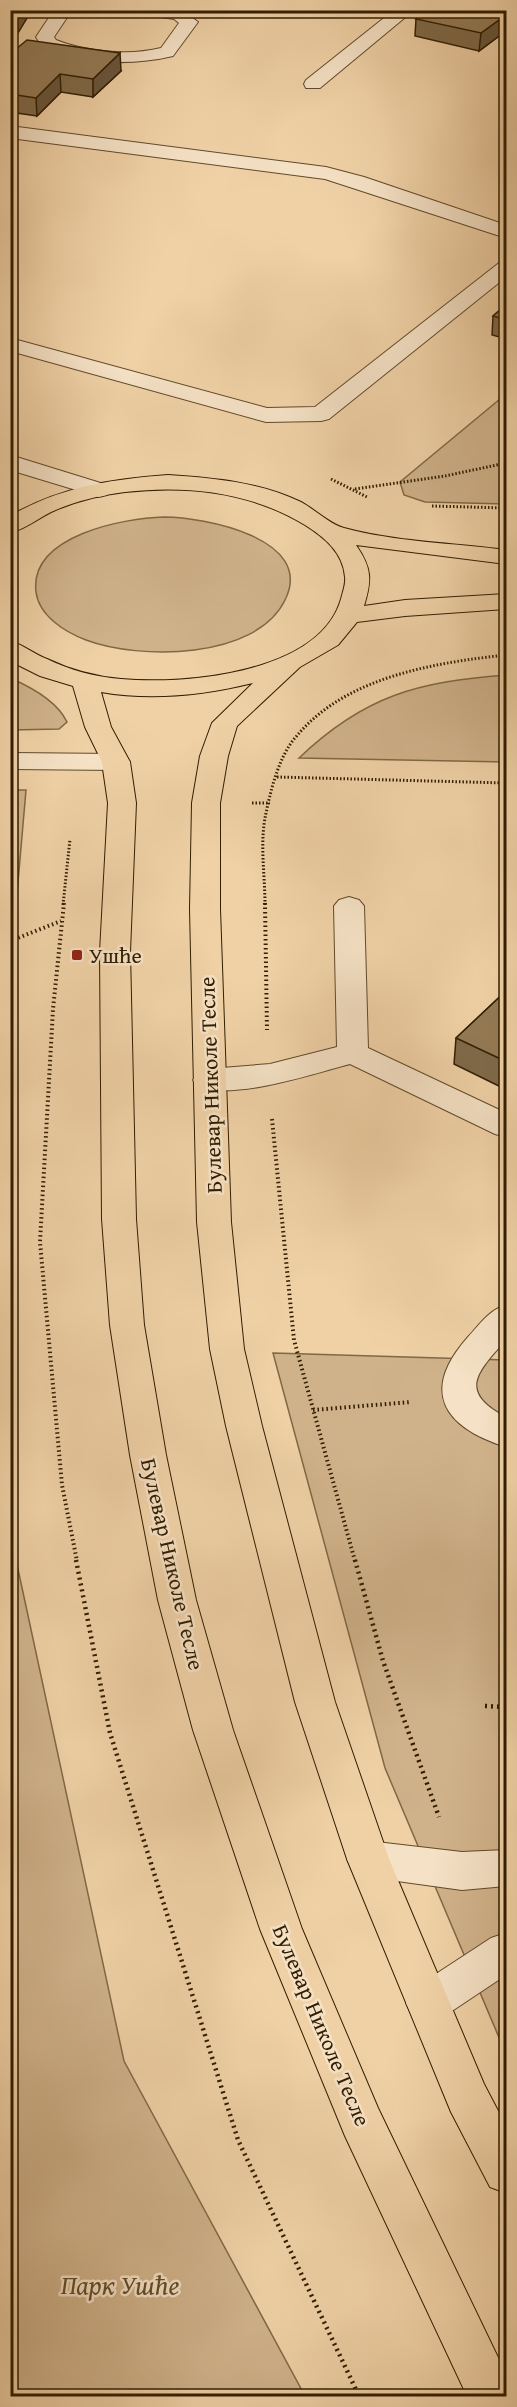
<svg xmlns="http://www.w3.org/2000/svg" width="517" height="2407" viewBox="0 0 517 2407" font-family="'Gentium Book Plus',serif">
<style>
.green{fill:#d0b28a;stroke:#806845;stroke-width:1.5}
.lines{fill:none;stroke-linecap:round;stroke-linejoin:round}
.minor-casing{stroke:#614a2a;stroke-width:2}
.major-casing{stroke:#311d00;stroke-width:2}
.path-far2{stroke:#311d00;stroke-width:3;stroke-dasharray:1.5 2;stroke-linecap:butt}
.path-far1{stroke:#311d00;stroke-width:4;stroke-dasharray:1.5 3;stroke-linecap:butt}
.path{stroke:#311d00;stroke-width:4.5;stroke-dasharray:2 4;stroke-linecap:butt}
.minor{fill:#f5e1c5;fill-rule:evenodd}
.major{fill:#f0d1a6;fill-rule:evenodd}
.wall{fill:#7f6a4a;stroke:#311d00;stroke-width:1.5}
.shaded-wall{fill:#68563c;stroke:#311d00;stroke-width:1.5}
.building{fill:#947b56;stroke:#311d00;stroke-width:1.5}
.poi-dot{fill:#8f2418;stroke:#f5e1c5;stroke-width:2}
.labels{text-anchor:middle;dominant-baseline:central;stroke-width:5;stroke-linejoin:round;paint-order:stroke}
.poi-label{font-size:22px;fill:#311d00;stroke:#f5e1c5;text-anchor:start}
.street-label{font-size:22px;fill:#311d00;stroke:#f5e1c5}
.near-park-label{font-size:27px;font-style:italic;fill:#614a29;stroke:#f5e1c5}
</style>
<rect width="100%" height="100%" fill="#f0d1a6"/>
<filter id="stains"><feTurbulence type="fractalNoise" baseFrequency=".00333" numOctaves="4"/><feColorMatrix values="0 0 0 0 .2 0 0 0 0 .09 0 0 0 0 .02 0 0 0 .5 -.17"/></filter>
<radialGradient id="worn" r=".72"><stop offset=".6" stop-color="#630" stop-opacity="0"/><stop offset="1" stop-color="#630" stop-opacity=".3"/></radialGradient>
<!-- green -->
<path class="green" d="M 506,394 L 506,504 L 425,502 L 404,495 L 400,482 Z
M 164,517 C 203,517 316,538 285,600 C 256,660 139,660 86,640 C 65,632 39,616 36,592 C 29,535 125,518 164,517 Z
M 506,675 L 506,762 L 299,758 C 365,695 418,682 506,675 Z
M 10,678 C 31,687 57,701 67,722 L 59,729 L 11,730 Z
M 11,790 L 26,790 L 11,963 L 10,790 Z
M 273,1353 L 506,1360 L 506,2054 L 385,1768 Z
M 10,1532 L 124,2061 L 305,2396 L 11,2396 Z"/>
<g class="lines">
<!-- minor casing -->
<g class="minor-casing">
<path id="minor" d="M 54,10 L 72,10 L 54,37 L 56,40 C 86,52 129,56 161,48 L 179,23 L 174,19 L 143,14 L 141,10 L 182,10 L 198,22 L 173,56 C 131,66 83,64 43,48 L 36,37 Z
M 394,10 L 414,10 L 320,88 L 306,88 L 304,84 L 306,80 Z
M 10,126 L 326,167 L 364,177 L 506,225 L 506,238 L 325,179 L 10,138 Z
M 506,261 L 506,277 L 329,419 L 321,421 L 266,422 L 10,351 L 10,338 L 267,408 L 315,407 L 499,263 Z
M 10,455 L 107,485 L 111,490 L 107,495 L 99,497 L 10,470 Z
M 10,753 L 116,754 L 126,756 L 130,762 L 126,768 L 116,770 L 10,769 Z
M 349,897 L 359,900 L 364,906 L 368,1048 L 506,1113 L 506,1137 L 495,1134 L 350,1064 C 309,1075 238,1099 198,1087 L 193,1080 L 198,1073 L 209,1069 L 270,1064 L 337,1047 L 334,906 L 339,900 Z
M 506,1305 L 506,1340 C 477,1372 457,1392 506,1417 L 506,1447 C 443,1427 420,1391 468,1337 C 480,1324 489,1310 506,1305 Z
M 368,1841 L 462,1852 L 506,1850 L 506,1886 L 462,1890 L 368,1877 L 353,1872 L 347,1859 L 353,1846 Z
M 506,1933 L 506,1975 L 443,2017 L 428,2023 L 413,2017 L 406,2003 L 413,1989 L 491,1938 Z"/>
</g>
<!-- major casing -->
<g class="major-casing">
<path id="major" d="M 168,475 C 213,478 260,482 301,502 C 314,509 331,525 344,528 C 396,542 453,543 506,550 L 506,564 L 356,545 C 372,568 372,580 364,606 L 405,600 L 506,594 L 506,609 L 405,616 L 357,622 L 338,645 L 300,667 L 237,726 L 228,756 L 220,803 L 220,909 L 231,1222 L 244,1349 L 262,1426 L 335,1702 L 389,1859 L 484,2084 L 506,2126 L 506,2193 L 490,2187 L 451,2112 L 347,1859 L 295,1702 L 226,1426 L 210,1349 L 197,1222 L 190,909 L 192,803 L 200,756 L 212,723 L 253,683 C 204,695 152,701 101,692 L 111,727 L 130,762 L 136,803 L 130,952 L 136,1219 L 144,1325 L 166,1455 L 196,1600 L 233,1730 L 302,1929 L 378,2108 L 506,2374 L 506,2396 L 467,2396 L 345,2136 L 260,1929 L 193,1730 L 158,1600 L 130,1455 L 110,1325 L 102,1219 L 100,952 L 108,803 L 102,762 L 85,727 L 73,686 L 40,676 L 10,661 L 10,641 C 24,645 34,654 47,659 C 70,670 95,677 121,679 C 186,685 320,673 341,599 C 343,591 346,584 345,577 C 343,552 324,537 305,525 C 251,492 187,485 125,492 C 100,495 73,502 51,512 C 37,519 25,529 10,533 L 10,516 C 60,487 112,479 168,475 Z"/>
</g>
<!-- path-far2 -->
<path class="path-far2" d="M 331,479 L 367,497
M 355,489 L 445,476 L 506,463
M 432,506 L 506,508
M 277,777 L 506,783
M 252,803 L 270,803
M 63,905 L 70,839
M 265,905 C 265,876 260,846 265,818 C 270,793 278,758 295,738 C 344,677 433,663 506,655"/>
<!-- path-far1 -->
<path class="path-far1" d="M 64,903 L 53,1009 L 40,1242 L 62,1485 L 77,1561
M 265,903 L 267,1030
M 10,941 L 61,921
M 272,1119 L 294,1340 L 355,1561
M 313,1410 L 411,1402"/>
<!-- path -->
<path class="path" d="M 76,1560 L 110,1733 L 238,2140 L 359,2396
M 355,1560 L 383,1661 L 439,1817
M 485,1706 L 506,1707"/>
<!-- minor -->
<use href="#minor" class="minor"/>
<!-- major -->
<use href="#major" class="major"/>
</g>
<!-- wall -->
<path class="wall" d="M 507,10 L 507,30 L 479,51 L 415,36 L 416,19 Z
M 10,54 L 121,71 L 93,97 L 61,92 L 37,116 L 10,112 Z
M 507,304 L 507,339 L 492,335 L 493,316 Z
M 507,990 L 507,1090 L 454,1064 L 456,1038 Z"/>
<!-- shaded-wall -->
<path class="shaded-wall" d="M 21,10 L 32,10 L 10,46 L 10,27 Z
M 507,14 L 507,30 L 479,51 L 481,33 Z
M 120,53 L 121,71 L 93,97 L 93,79 Z
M 60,74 L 61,92 L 37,116 L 36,98 Z"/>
<!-- building -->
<path class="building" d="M 10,10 L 21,10 L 10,27 Z
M 429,10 L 507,10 L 507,14 L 481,33 L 416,19 Z
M 27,40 L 120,53 L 93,79 L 60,74 L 36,98 L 10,94 L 10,54 Z
M 507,304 L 507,320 L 493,316 Z
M 507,990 L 507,1062 L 456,1038 Z"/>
<!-- markers -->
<rect class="poi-dot" x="71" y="949" width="12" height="12" rx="3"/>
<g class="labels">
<!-- poi labels -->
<g class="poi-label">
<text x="89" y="955">Ушће</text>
</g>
<!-- street labels -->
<g class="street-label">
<text transform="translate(210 1085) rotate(-92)">Булевар Николе Тесле</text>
<text transform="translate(173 1564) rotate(77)">Булевар Николе Тесле</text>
<text transform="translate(322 2025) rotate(67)">Булевар Николе Тесле</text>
</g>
<!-- near-park labels -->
<g class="near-park-label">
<text x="120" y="2284">Парк Ушће</text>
</g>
</g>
<!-- margin -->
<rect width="517" height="2407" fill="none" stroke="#f0d1a6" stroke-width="36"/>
<rect x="12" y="12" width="493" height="2383" fill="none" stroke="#311d00" stroke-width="3"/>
<rect x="18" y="18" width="481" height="2371" fill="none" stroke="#311d00" stroke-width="1.5"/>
<rect width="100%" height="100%" filter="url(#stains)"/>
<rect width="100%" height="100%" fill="url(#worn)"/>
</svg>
